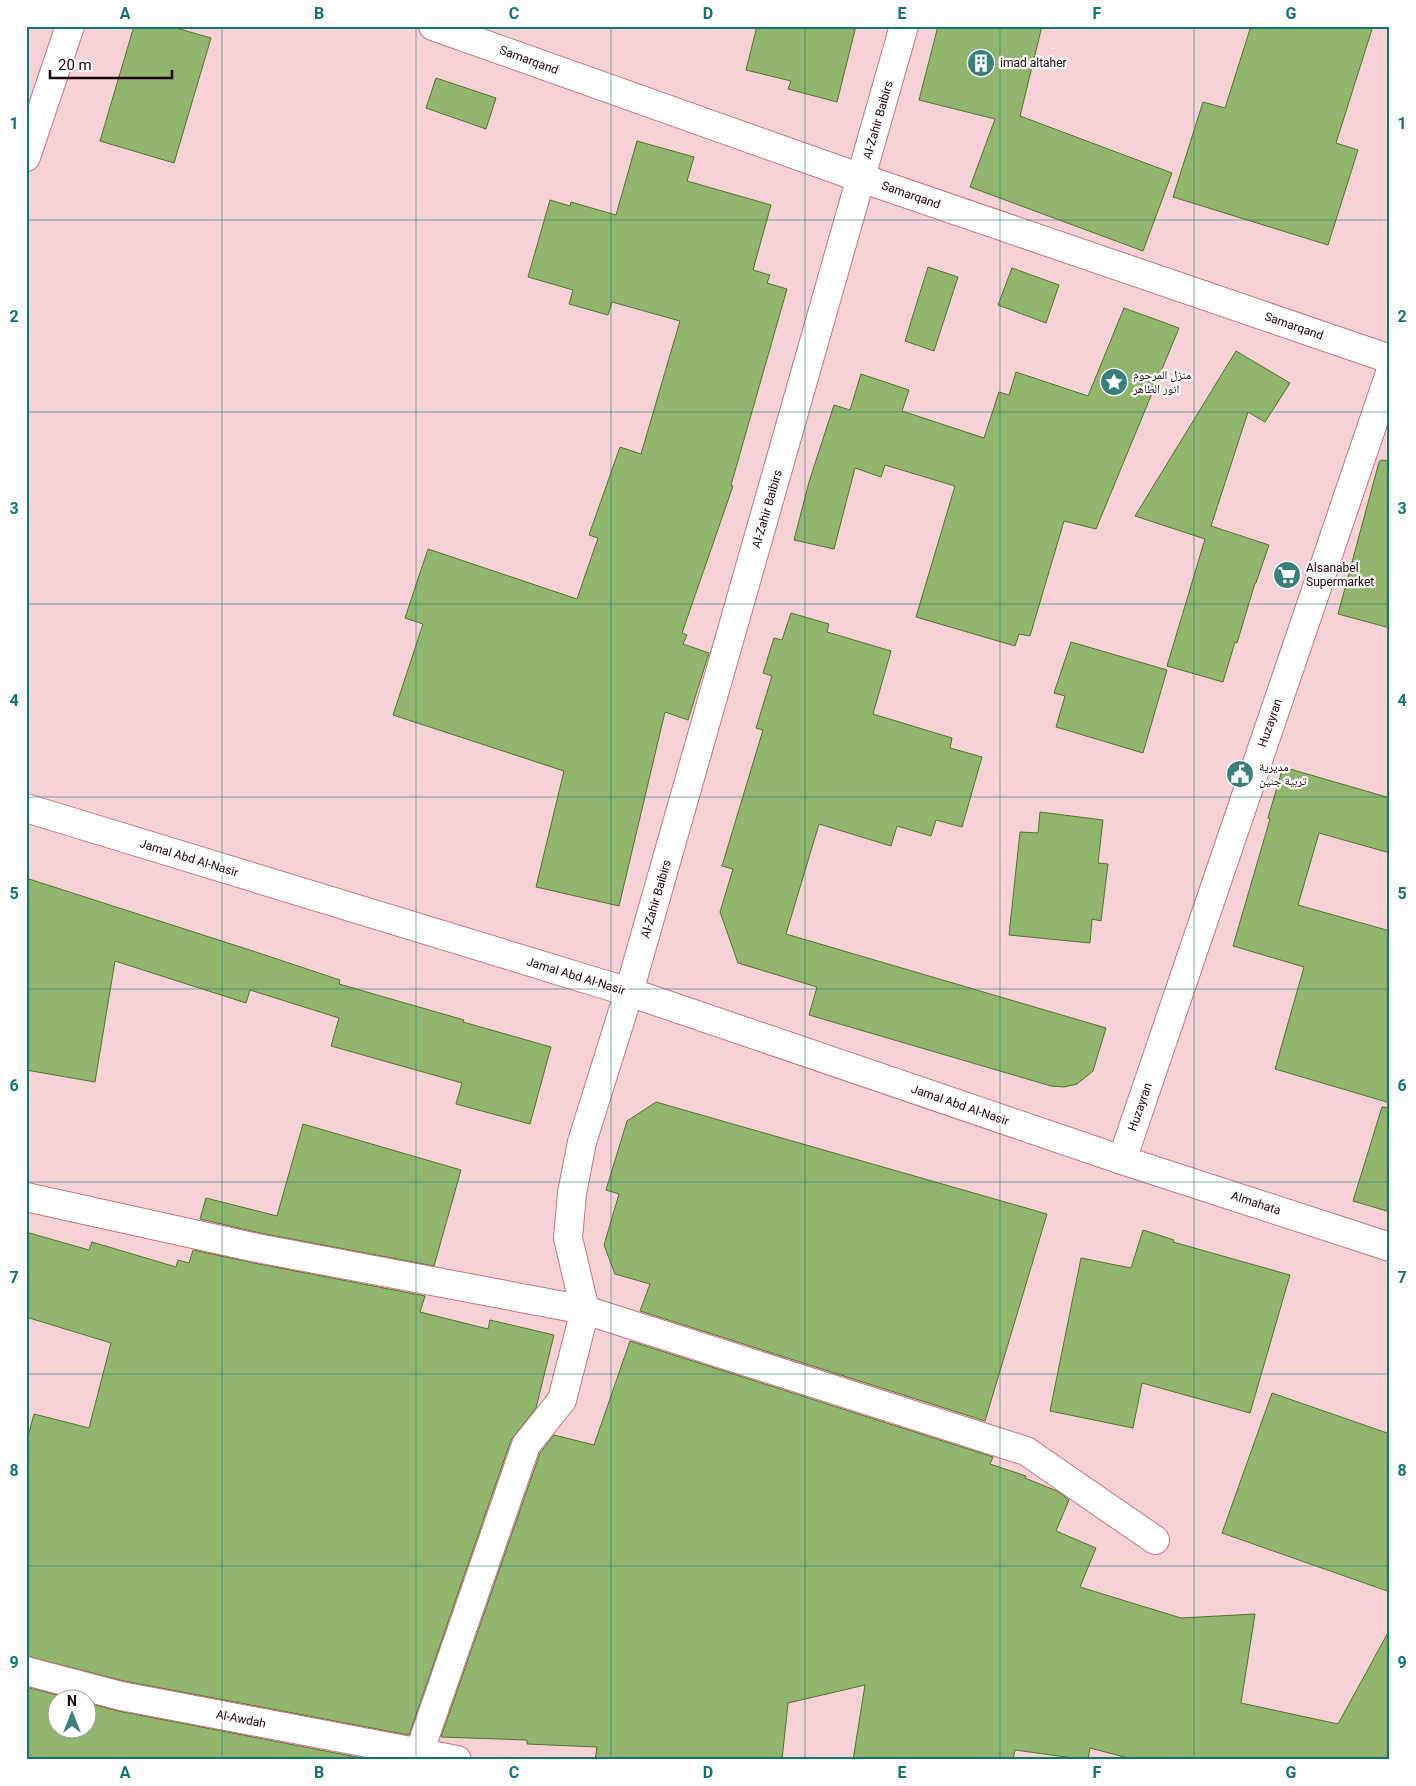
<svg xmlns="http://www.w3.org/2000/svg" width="1416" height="1786" viewBox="0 0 1416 1786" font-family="Roboto,'Noto Naskh Arabic',sans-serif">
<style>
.building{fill:#92b56e;stroke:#51722c}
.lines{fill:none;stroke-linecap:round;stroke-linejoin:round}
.minor-casing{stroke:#c67481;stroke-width:30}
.major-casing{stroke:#c67481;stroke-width:30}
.minor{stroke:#fff;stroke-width:28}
.major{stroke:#fff;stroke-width:28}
.grid{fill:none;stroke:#0f766e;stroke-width:1;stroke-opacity:0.55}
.labels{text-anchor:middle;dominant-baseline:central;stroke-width:4.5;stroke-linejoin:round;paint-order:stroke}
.street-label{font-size:12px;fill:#1e0308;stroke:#fdfdfd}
.poi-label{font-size:12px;fill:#1e0308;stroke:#fdfdfd;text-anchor:start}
.neatline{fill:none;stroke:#0f766e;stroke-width:2}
.grid-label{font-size:16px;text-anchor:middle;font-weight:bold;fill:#0f766e}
</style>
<rect width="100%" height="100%" fill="#f6d1d5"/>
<!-- building -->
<path class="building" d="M 134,26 L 169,26 L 211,38 L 174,163 L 100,141 Z
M 757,26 L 856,26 L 837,102 L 788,89 L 791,81 L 746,70 Z
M 938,26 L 1042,26 L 1020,116 L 1172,173 L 1143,251 L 970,187 L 995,119 L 919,100 Z
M 1251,26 L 1373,26 L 1336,143 L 1358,150 L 1328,245 L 1173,197 L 1203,102 L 1225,108 Z
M 436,78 L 496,98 L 486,129 L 426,108 Z
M 637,141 L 694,157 L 687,181 L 771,205 L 753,270 L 770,275 L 767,283 L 787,289 L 731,485 L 733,486 L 682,633 L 687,635 L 683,644 L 709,653 L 688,720 L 665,712 L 619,906 L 536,887 L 564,771 L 393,715 L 423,624 L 405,618 L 428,549 L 577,599 L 598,538 L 589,535 L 620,447 L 641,454 L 680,321 L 612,302 L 608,315 L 569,304 L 573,290 L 528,277 L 550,200 L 570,206 L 571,202 L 616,215 Z
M 928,267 L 958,277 L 934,351 L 905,341 Z
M 1012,268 L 1059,285 L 1046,323 L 998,305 Z
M 1124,308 L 1179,328 L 1096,529 L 1064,521 L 1030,636 L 1019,634 L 1015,646 L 916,617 L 955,486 L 885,465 L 881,477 L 855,468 L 834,549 L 794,540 L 809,482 L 834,405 L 850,410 L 861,374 L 909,390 L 902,411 L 984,438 L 999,392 L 1009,395 L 1016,372 L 1088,396 Z
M 1236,351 L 1290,383 L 1265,422 L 1248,412 L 1211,526 L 1269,545 L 1256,583 L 1255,583 L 1237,643 L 1235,642 L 1223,682 L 1167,666 L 1205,539 L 1135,516 Z
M 1381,460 L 1390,461 L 1390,628 L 1338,614 L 1379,462 Z
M 791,613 L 829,624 L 827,632 L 891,651 L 873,714 L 952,738 L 950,748 L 982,757 L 962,827 L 936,820 L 931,836 L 897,826 L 891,846 L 819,824 L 786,934 L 1106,1028 L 1093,1071 L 1077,1084 L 1064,1087 L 1051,1086 L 809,1015 L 817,987 L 738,963 L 720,912 L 733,869 L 722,866 L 763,730 L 756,728 L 772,676 L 763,673 L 774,638 L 782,640 Z
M 1071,642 L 1167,670 L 1143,753 L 1056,727 L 1065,696 L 1054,693 Z
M 1283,767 L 1390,798 L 1390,853 L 1319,833 L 1298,905 L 1390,931 L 1390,1103 L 1275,1069 L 1304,967 L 1233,946 L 1270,819 L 1268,818 Z
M 1040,812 L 1103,820 L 1098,863 L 1108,864 L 1101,921 L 1092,919 L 1090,943 L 1009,935 L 1020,832 L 1038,833 Z
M 26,878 L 262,954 L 340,980 L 339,984 L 464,1020 L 463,1022 L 551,1047 L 530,1124 L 456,1104 L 462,1083 L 331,1046 L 339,1018 L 250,990 L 246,1003 L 115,961 L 95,1082 L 26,1070 Z
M 656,1102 L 1047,1214 L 985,1421 L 640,1311 L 650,1284 L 615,1274 L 604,1245 L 619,1194 L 606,1190 L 627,1121 Z
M 1382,1107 L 1390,1108 L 1390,1212 L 1353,1201 Z
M 303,1124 L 461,1170 L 434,1266 L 260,1233 L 200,1219 L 206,1198 L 277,1216 Z
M 1143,1230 L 1174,1240 L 1173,1242 L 1290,1275 L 1250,1413 L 1142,1383 L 1133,1428 L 1050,1411 L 1081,1258 L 1131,1268 Z
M 26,1232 L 89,1250 L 92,1242 L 176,1267 L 178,1260 L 189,1263 L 193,1250 L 254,1263 L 425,1296 L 420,1312 L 488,1329 L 490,1320 L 554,1335 L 536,1408 L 511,1440 L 409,1735 L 124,1681 L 26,1656 L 26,1444 L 34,1414 L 89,1428 L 111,1343 L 26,1317 Z
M 630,1341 L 993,1457 L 990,1464 L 1026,1476 L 1025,1478 L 1057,1491 L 1069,1500 L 1056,1531 L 1096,1548 L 1080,1587 L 1181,1618 L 1255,1614 L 1241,1703 L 1338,1724 L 1390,1629 L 1390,1760 L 1136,1760 L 1090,1748 L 1088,1760 L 1015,1750 L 1013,1760 L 853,1760 L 865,1685 L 788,1703 L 782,1760 L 595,1760 L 597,1747 L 527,1744 L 527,1740 L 441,1737 L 540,1453 L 554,1435 L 594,1445 Z
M 1272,1393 L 1390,1434 L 1390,1592 L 1222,1533 Z
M 26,1687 L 69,1698 L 58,1698 L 58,1728 L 88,1728 L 88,1703 L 118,1711 L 372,1760 L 26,1760 Z"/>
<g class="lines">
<!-- minor casing -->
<g class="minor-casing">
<path id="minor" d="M 433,26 L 861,178 L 1390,359
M 26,157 L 70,26
M 1122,1160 L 1390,373
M 26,1197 L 257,1248 L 585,1310 L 1026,1451 L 1155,1540
M 26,1671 L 121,1696 L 457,1760
M 419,1753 L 526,1445 L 562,1400 L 585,1310 L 568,1238 L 572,1193 L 582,1142 L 629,992 L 904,26"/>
</g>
<!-- major casing -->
<g class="major-casing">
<path id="major" d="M 26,808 L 629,992 L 1122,1160 L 1390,1247"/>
</g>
<!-- minor -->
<use href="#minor" class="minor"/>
<!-- major -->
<use href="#major" class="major"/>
</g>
<!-- grid -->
<path class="grid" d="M 222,26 L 222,1760M 416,26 L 416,1760M 611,26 L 611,1760M 805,26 L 805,1760M 1000,26 L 1000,1760M 1194,26 L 1194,1760M 26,220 L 1390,220M 26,412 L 1390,412M 26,604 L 1390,604M 26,797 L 1390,797M 26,989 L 1390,989M 26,1182 L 1390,1182M 26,1374 L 1390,1374M 26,1566 L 1390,1566"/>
<!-- icons -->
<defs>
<g id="building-disc" transform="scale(1.4375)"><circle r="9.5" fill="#38807c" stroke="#fdfdfd"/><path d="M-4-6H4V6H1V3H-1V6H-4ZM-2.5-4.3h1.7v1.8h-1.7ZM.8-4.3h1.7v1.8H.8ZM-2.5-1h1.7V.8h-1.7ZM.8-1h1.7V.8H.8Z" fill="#fff"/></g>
<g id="sight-disc" transform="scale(1.4375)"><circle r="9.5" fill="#38807c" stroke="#fdfdfd"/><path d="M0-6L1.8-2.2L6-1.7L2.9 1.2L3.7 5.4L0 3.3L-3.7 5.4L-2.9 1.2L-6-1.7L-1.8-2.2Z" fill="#fff"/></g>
<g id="supermarket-disc" transform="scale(1.4375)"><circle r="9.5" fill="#38807c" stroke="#fdfdfd"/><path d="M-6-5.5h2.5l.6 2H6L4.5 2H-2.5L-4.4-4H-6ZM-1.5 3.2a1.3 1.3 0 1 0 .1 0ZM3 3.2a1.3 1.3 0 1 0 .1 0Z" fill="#fff"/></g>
<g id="civic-disc" transform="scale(1.4375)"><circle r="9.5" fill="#38807c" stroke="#fdfdfd"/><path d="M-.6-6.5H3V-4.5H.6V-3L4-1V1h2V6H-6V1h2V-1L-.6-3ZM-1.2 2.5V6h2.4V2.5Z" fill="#fff"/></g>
</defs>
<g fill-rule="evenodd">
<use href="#building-disc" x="981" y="63"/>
<use href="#sight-disc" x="1114" y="382"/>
<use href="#supermarket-disc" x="1287" y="575"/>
<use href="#civic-disc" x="1240" y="774"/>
</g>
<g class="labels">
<!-- street labels -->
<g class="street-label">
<text transform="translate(529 60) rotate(20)">Samarqand</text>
<text transform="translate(878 120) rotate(-74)">Al-Zahir Baibirs</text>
<text transform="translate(911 195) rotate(19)">Samarqand</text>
<text transform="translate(1294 326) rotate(19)">Samarqand</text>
<text transform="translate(767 509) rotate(-74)">Al-Zahir Baibirs</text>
<text transform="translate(1270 723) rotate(-71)">Huzayran</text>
<text transform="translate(189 858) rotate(17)">Jamal Abd Al-Nasir</text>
<text transform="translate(656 899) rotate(-74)">Al-Zahir Baibirs</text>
<text transform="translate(576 976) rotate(17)">Jamal Abd Al-Nasir</text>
<text transform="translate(960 1105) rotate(19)">Jamal Abd Al-Nasir</text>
<text transform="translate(1140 1107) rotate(-71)">Huzayran</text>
<text transform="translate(1256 1203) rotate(18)">Almahata</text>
<text transform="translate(241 1719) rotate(11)">Al-Awdah</text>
</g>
<!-- poi labels -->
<g class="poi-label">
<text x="1000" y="63">imad altaher</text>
<text x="1133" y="375">منزل المرحوم<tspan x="1133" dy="14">انور الطاهر</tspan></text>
<text x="1306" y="568">Alsanabel<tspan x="1306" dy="14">Supermarket</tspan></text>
<text x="1259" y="767">مديرية<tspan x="1259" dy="14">تربية جنين</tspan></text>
</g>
</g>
<!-- border -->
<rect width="1416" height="1786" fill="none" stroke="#fdfdfd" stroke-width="55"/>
<!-- north arrow -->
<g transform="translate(72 1714)"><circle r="24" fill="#fdfdfd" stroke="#a4999b"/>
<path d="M0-4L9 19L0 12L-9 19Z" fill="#38807c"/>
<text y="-8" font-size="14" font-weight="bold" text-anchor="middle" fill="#1e0308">N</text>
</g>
<!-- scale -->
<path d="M50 70v8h122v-8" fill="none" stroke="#1e0308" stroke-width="2.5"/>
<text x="58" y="70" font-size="15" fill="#1e0308" stroke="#fdfdfd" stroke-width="4" paint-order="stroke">20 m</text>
<rect x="28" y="28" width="1360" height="1730" class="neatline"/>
<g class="grid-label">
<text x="125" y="19">A</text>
<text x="319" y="19">B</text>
<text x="514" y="19">C</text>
<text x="708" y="19">D</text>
<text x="902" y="19">E</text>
<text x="1097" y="19">F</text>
<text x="1291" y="19">G</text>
<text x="14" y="129">1</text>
<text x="1402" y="129">1</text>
<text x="14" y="322">2</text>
<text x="1402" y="322">2</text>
<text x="14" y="514">3</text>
<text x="1402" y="514">3</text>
<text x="14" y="706">4</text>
<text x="1402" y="706">4</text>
<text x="14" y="899">5</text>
<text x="1402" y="899">5</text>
<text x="14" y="1091">6</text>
<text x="1402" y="1091">6</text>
<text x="14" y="1283">7</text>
<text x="1402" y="1283">7</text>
<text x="14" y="1476">8</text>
<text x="1402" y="1476">8</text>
<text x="14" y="1668">9</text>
<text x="1402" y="1668">9</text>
<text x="125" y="1778">A</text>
<text x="319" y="1778">B</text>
<text x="514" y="1778">C</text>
<text x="708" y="1778">D</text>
<text x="902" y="1778">E</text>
<text x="1097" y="1778">F</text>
<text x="1291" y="1778">G</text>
</g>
</svg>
